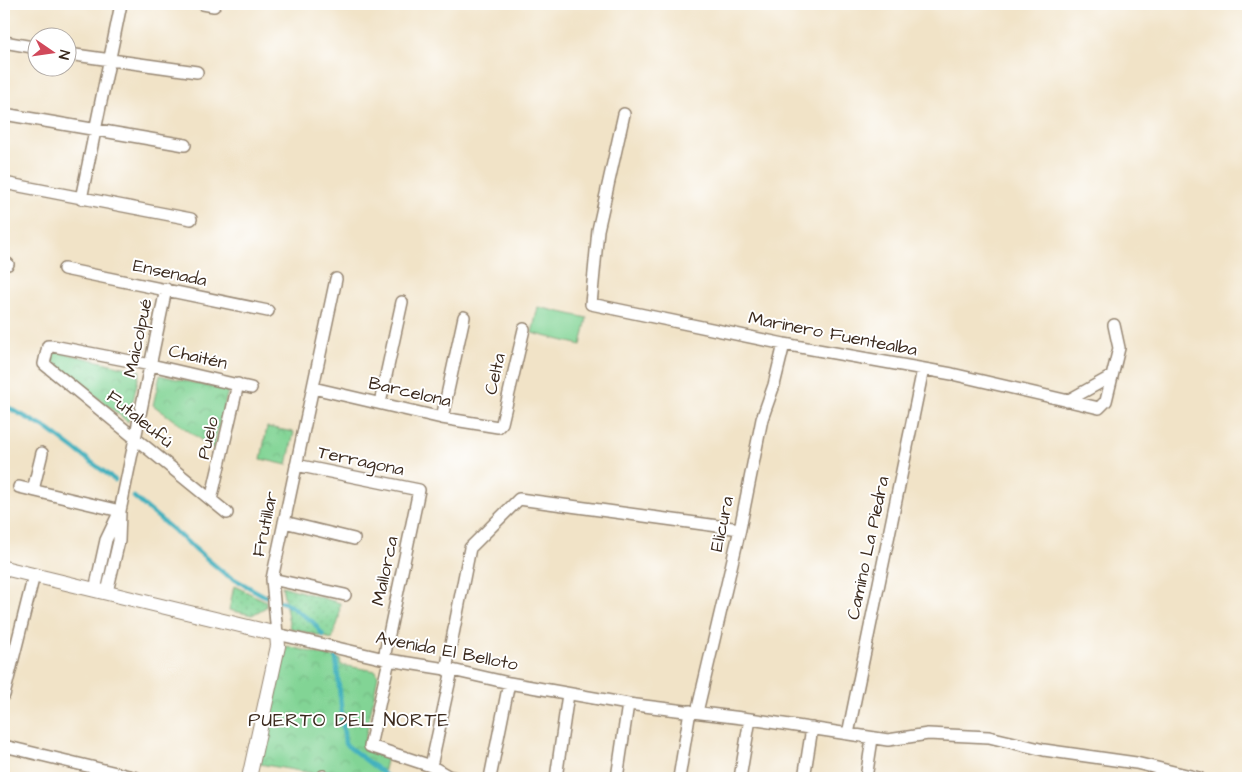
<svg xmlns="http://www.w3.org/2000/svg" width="1252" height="782" viewBox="0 0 1252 782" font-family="'Architects Daughter',sans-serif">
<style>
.grass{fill:url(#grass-dots);stroke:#5e7f5a}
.park{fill:url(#park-crowns);stroke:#5e7f5a}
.pitch{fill:#82d495;stroke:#5e7f5a}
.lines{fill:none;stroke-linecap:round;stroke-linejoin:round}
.stream{stroke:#42b1be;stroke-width:4.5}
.minor-casing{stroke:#968672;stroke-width:14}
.tertiary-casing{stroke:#968672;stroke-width:16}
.minor{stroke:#fff;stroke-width:11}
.tertiary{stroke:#fff;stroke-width:14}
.labels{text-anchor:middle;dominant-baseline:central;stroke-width:4;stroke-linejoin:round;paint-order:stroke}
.street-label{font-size:18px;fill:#3b2a1e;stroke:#fff}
.neighbourhood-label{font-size:19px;letter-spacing:1px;fill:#3b2a1e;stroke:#fff}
</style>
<defs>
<pattern id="grass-dots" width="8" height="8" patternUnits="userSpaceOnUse" patternTransform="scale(1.25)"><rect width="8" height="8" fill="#82d495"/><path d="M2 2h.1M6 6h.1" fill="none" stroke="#71b680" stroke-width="1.8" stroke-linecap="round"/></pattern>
<pattern id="park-crowns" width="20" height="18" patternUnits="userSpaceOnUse" patternTransform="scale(1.25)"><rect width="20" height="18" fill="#82d495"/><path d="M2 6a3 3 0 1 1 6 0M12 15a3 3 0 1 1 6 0" fill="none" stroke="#71b680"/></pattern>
</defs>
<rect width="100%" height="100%" fill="#fff"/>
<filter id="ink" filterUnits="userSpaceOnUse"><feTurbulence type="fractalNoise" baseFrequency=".02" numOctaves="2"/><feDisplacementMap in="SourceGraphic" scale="10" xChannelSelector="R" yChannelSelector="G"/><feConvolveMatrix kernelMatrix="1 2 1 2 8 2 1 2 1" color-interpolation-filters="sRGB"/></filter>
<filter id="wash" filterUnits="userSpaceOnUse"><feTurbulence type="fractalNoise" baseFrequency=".0096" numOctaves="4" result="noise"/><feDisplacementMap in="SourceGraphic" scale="20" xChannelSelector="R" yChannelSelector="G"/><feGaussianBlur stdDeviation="1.12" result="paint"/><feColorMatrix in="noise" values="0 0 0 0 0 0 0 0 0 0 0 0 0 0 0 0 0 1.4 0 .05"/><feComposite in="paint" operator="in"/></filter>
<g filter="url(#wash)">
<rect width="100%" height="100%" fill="#f1e3c7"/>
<!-- grass -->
<path class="grass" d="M 234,586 L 266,601 L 266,607 L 252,615 L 229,610 Z
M 282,586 L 340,603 L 339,619 L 332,639 L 290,628 Z"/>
<!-- park -->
<path class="park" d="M 56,351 L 140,371 L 128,422 L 52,361 L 51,354 Z
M 160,375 L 228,391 L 213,449 L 153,405 Z
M 267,427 L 294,432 L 287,465 L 261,459 Z
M 287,646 L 340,659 L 341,665 L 376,671 L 378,676 L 363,750 L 387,756 L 382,778 L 339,778 L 260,764 Z"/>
<!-- pitch -->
<path class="pitch" d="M 538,307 L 587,318 L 581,345 L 532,333 Z"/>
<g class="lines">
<!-- stream -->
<path class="stream" d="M 4,405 L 49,430 L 115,480
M 134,497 L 225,574 L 263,595 L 287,604 L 313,622 L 323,635
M 336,658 L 345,744 L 389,778"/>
</g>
</g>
<g filter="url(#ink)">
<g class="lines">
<!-- minor casing -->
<g class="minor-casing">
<path id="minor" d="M 203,4 L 214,6
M 4,42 L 38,48
M 68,54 L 197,72
M 4,114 L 185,145
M 624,114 L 598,230 L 591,304 L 784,344 L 952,374 L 1099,408 L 1106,401 L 1119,348 L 1114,325
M 4,183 L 191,219
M 81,199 L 121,4
M 4,263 L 8,264
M 64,269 L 268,311
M 336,279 L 272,579 L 277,634 L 389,660 L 452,670 L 509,683 L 628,704 L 750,719 L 888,740 L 928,734 L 989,737 L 1044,750 L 1136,763 L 1199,778
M 313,388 L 442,418 L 498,427 L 502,423 L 524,329
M 1067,401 L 1112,376
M 380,403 L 402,302
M 442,418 L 464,317
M 296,465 L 419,490 L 384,658
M 19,487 L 120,511
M 33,490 L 42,453
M 211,500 L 238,384
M 227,513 L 44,364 L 48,346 L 53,346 L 151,365 L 251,388
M 284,522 L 354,539
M 272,579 L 345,595
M 95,590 L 106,540 L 117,517
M 107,592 L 119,541 L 120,511 L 166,289
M 389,660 L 370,746 L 431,766 L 448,776 L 456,778
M 446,670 L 470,548 L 519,499 L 740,529
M 4,695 L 34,575
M 697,712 L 740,529 L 762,419 L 774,385 L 784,344
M 848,734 L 923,369
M 4,746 L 137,778
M 431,766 L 452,670
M 323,778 L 323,776
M 490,778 L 509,683
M 556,778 L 568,694
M 617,778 L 628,704
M 679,778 L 690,711
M 740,778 L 750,719
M 804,778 L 812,728
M 866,778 L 872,739"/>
</g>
<!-- tertiary casing -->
<g class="tertiary-casing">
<path id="tertiary" d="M 4,568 L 277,634 L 278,646 L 249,778"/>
</g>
<!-- minor -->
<use href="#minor" class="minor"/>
<!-- tertiary -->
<use href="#tertiary" class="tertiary"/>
</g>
</g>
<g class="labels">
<!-- street labels -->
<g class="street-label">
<text transform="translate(170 273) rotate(12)">Ensenada</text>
<text transform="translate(833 334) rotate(11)">Marinero Fuentealba</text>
<text transform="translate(138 338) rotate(-78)">Maicolpué</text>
<text transform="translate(198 357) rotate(13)">Chaitén</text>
<text transform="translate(495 374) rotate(-77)">Celta</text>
<text transform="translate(410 392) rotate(13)">Barcelona</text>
<text transform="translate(140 419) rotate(39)">Futaleufú</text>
<text transform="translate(208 438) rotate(-77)">Puelo</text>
<text transform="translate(361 461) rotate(12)">Terragona</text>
<text transform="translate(265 524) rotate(-78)">Frutillar</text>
<text transform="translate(722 524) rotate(-78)">Elicura</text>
<text transform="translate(868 548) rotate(-78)">Camino La Piedra</text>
<text transform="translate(385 571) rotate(-78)">Mallorca</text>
<text transform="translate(447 651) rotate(11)">Avenida El Belloto</text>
</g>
<!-- neighbourhood labels -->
<g class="neighbourhood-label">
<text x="349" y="720">PUERTO DEL NORTE</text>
</g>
</g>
<!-- margin -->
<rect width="1252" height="782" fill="none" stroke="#fff" stroke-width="20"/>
<!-- north arrow -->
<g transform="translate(52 52) rotate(103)"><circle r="24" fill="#ffffff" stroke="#b1aaa5"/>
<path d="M0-4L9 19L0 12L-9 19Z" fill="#d1495b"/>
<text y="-8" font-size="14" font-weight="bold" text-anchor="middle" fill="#3b2a1e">N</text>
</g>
</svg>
